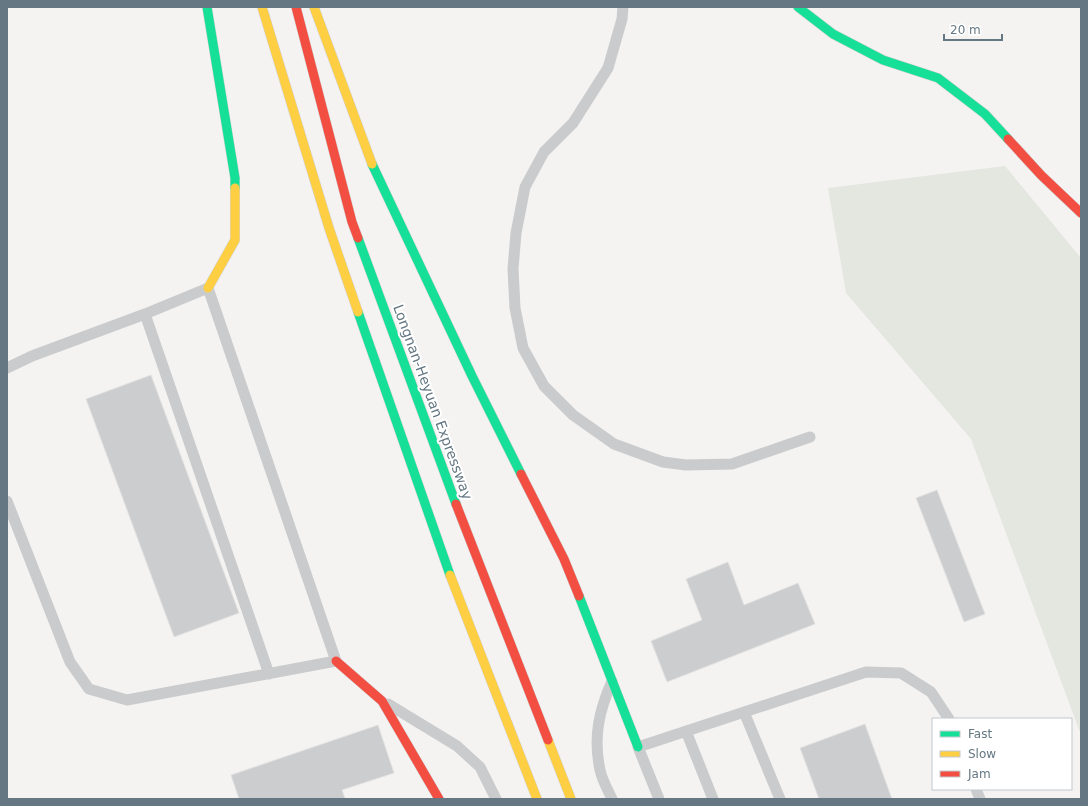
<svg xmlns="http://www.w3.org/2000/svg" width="1088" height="806" viewBox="0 0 1088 806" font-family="'DejaVu Sans',sans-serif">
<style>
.green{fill:#e4e6e0}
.building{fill:#cccdce;stroke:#e3e2e2}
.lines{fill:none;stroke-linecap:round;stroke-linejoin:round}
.fast-casing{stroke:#d0d1d2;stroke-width:10}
.slow-casing{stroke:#d0d1d2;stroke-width:10}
.jam-casing{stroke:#d0d1d2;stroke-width:10}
.lane{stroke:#cacbcc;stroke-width:11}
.fast{stroke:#16e098;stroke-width:9}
.slow{stroke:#ffcf43;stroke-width:9}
.jam{stroke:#f24e42;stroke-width:9}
.labels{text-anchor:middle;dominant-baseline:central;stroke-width:4;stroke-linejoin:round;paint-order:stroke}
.street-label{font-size:14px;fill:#647782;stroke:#fff}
</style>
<rect width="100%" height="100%" fill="#f4f3f2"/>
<!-- green -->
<path class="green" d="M 1005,166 L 1081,258 L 1081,735 L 971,439 L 846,293 L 828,188 Z"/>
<!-- building -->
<path class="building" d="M 151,375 L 239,613 L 174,637 L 86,399 Z
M 937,490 L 985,614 L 964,622 L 916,498 Z
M 728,562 L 744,605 L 798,583 L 815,624 L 667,682 L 651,641 L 702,620 L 686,579 Z
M 865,724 L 892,799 L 819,799 L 800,748 Z
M 378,725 L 394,773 L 342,790 L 345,799 L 239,799 L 231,775 Z"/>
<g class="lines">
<!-- fast casing -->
<g class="fast-casing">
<path id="fast" d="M 207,7 L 235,178 L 235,188
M 798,7 L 833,34 L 883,60 L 938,78 L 985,114 L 1008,139
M 372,164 L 472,376 L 521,474
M 358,238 L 456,504
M 358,312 L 450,575
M 579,596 L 638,747"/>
</g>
<!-- slow casing -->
<g class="slow-casing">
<path id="slow" d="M 262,7 L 329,228 L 358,312
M 314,7 L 372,164
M 208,288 L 235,240 L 235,188
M 450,575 L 537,799
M 548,740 L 571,799"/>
</g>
<!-- jam casing -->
<g class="jam-casing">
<path id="jam" d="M 296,7 L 352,222 L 358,238
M 1008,139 L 1041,175 L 1081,213
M 521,474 L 564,559 L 579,596
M 456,504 L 548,740
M 336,661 L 382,701 L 439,799"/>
</g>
<!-- lane -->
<path class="lane" d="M 623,7 L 622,19 L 608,68 L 573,123 L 544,152 L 525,187 L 516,233 L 513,269 L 515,308 L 523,348 L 544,386 L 573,415 L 614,444 L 663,462 L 686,465 L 732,464 L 810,437
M 145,314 L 269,674
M 7,368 L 32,356 L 145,314 L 208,288 L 336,661 L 127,700 L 89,689 L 70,662 L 7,501
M 388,704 L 457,746 L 480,767 L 496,799
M 744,712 L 780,799
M 686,731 L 713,799
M 976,789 L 980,799
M 612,799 C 608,790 602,780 600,770 C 593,737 599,711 612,681
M 659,799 L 638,747 L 866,672 L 901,673 L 931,692 L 949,719"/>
<!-- fast -->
<use href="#fast" class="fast"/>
<!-- slow -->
<use href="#slow" class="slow"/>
<!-- jam -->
<use href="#jam" class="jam"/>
</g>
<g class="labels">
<!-- street labels -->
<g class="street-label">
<text transform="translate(433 402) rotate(70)">Longnan-Heyuan Expressway</text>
</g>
</g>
<!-- border -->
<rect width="1088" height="806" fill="none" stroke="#647782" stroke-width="16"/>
<!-- legend -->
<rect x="932" y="718" width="140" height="72" fill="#ffffff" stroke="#c1c9cd"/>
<rect x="940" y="731" width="20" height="6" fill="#16e098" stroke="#c1c9cd"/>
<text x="968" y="738" font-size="12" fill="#647782">Fast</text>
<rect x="940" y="751" width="20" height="6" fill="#ffcf43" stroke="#c1c9cd"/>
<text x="968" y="758" font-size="12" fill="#647782">Slow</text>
<rect x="940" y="771" width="20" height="6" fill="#f24e42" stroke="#c1c9cd"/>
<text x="968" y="778" font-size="12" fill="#647782">Jam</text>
<!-- scale -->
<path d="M944 34v6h58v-6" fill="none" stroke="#647782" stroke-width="2"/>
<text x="950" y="34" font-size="12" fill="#647782" stroke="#ffffff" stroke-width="3" paint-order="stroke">20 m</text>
</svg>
